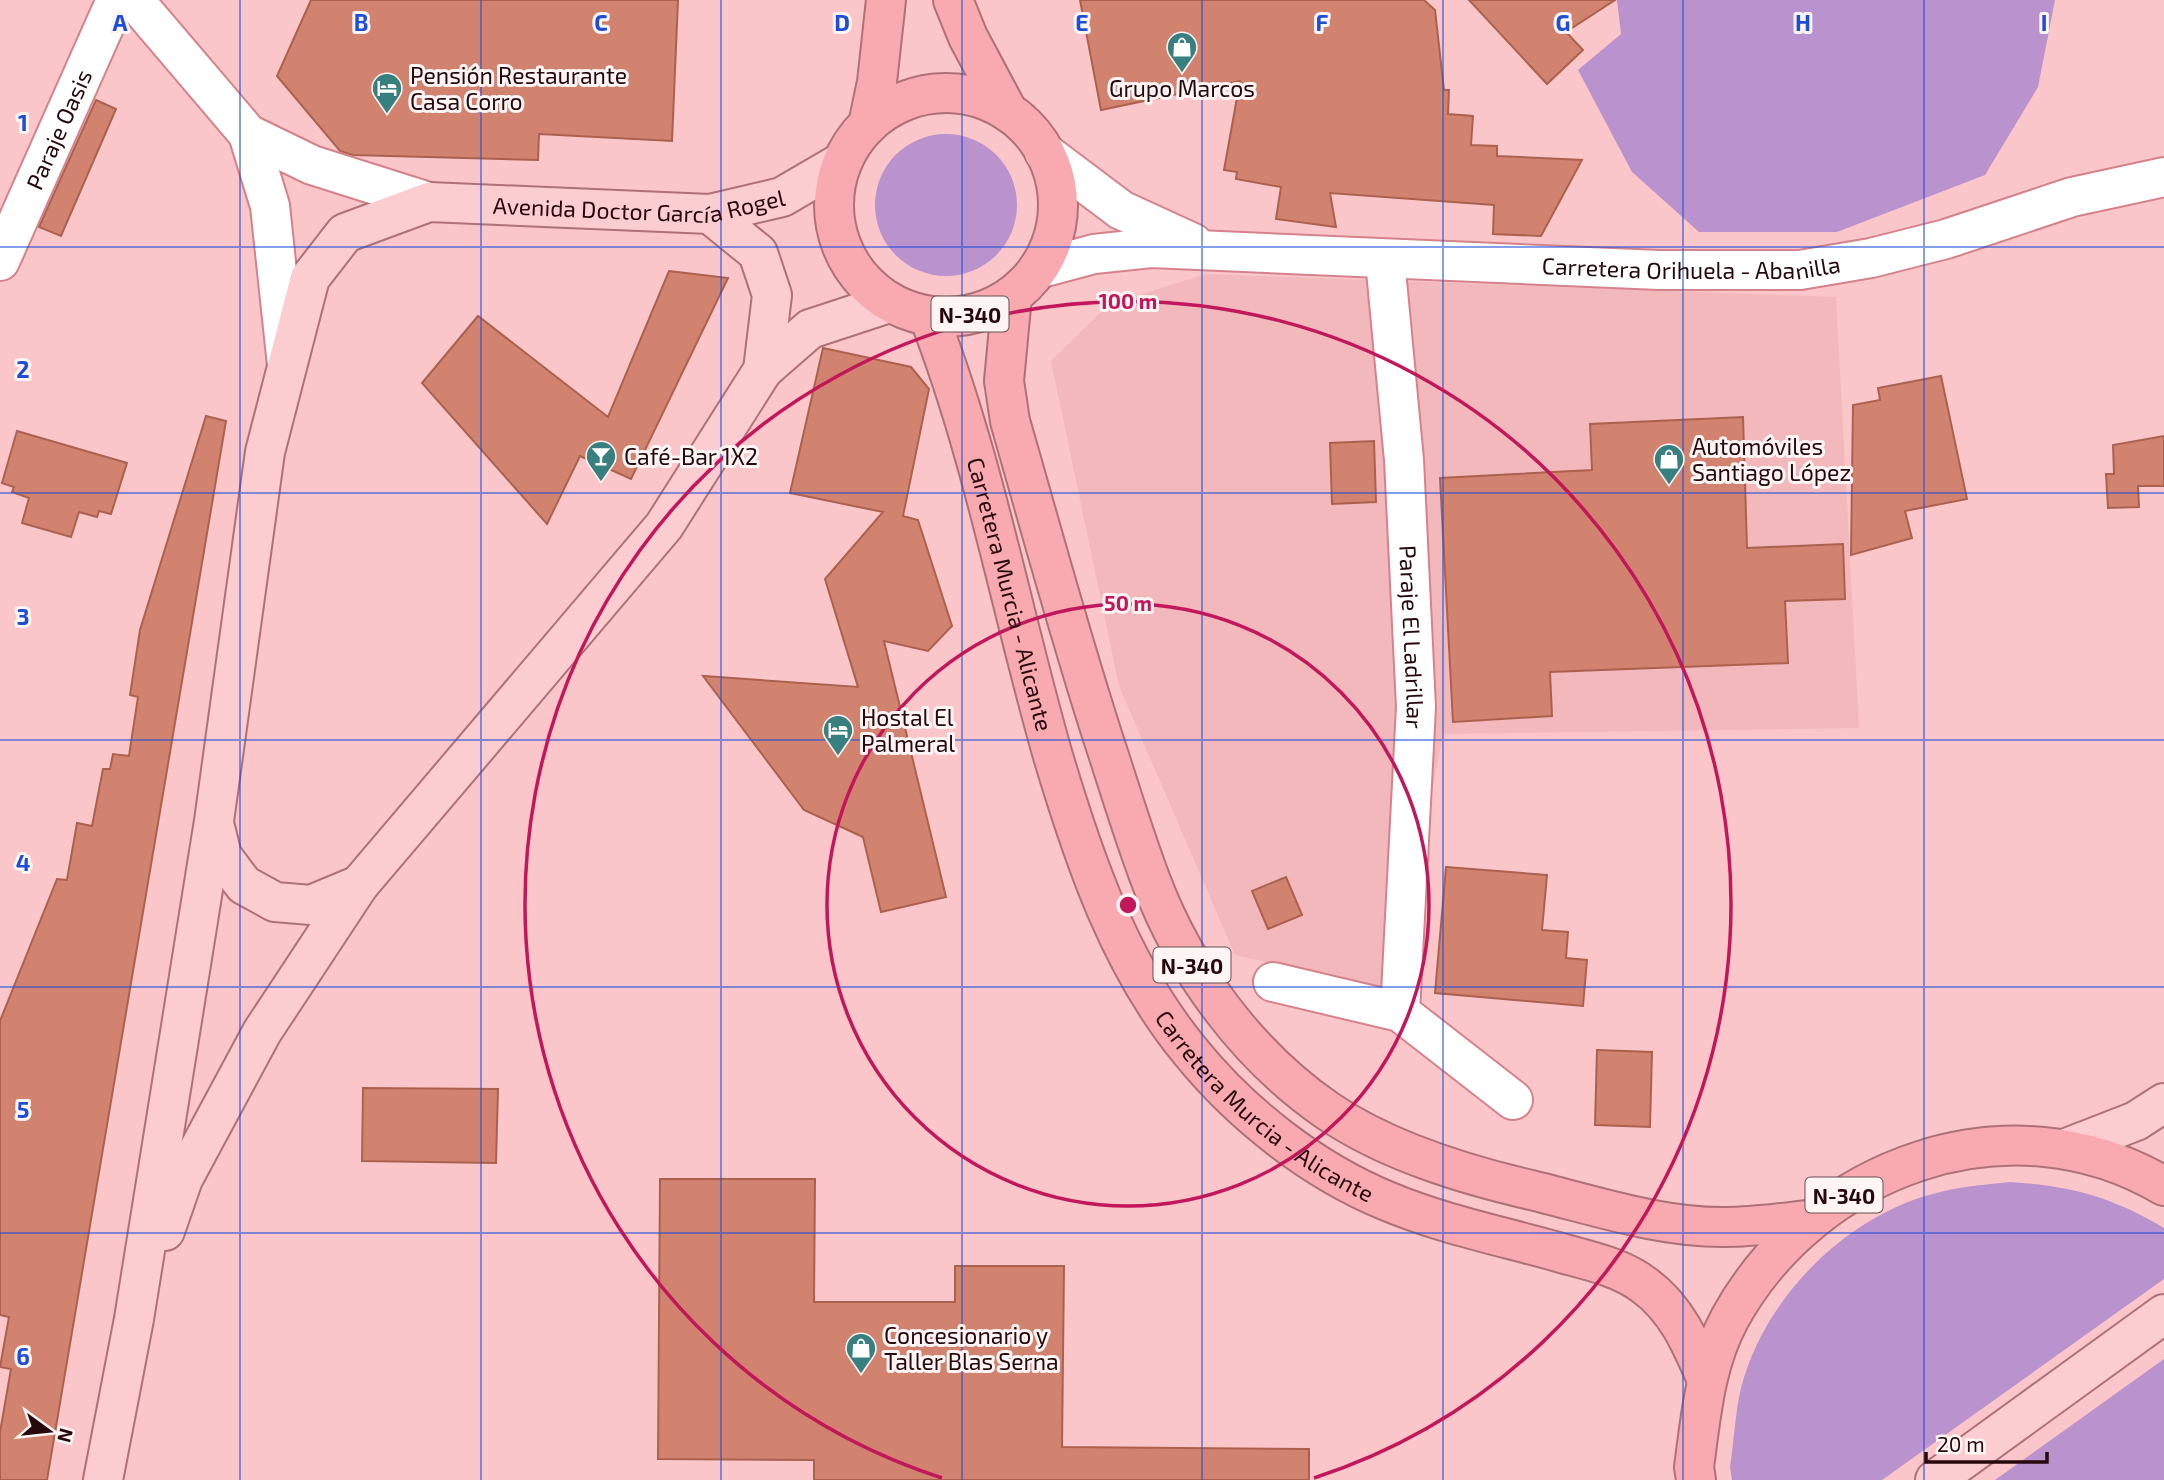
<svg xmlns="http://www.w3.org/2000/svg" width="2164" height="1480" viewBox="0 0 2164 1480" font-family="'Exo 2',sans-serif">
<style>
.built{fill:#f2b8bc}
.green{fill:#ba92ce}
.building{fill:#d18370;stroke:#ac614f;stroke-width:2}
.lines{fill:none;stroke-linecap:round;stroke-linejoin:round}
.minor-casing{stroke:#d5828a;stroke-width:42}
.major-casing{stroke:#ae7177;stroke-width:42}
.highway-casing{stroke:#ae7177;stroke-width:42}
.minor{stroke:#fff;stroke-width:38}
.major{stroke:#fbccd0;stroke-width:38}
.highway{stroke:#f8aab0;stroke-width:38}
.grid{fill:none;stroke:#1d4ed8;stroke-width:2;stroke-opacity:0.55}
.ring{fill:none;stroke:#c2185b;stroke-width:3.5}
.labels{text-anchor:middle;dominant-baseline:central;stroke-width:6;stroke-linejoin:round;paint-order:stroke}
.shield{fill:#fdf4f4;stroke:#664f52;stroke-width:2}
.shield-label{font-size:21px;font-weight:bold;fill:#26080d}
.poi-label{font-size:23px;fill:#26080d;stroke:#fdf4f4;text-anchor:start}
.street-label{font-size:23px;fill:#26080d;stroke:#fdf4f4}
.grid-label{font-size:23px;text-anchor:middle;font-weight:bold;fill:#1d4ed8;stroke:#fdf4f4;stroke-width:6;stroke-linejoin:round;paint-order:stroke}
.centre{fill:#c2185b;stroke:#fdf4f4;stroke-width:3.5}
.ring-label{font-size:21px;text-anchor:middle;font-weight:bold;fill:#c2185b;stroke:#fdf4f4;stroke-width:6;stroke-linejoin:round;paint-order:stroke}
</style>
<rect width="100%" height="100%" fill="#fbc6c9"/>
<!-- built -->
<path class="built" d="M 1205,274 L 1836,297 L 1859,728 L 1443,734 L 1394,990 L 1235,955 L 1119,686 L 1051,361 L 1108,305 Z"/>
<!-- green -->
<path class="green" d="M 1617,0 L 2055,0 L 2038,87 L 1985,175 L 1837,232 L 1699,232 L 1632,172 L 1578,70 L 1621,34 Z
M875 205a71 71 0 1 1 142 0a71 71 0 1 1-142 0Z
M 2010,1182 C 2071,1186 2112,1197 2164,1228 L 2164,1279 L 1882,1480 L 1732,1480 L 1730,1467 C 1734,1441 1735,1413 1741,1388 C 1763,1303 1835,1228 1916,1199 C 1947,1188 1978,1185 2010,1182 Z
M 2164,1359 L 2164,1480 L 1995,1480 Z"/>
<!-- building -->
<path class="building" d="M 311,0 L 678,0 L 672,141 L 539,134 L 538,160 L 353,155 L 340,151 L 277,76 Z
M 1080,0 L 1424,0 L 1435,10 L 1444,90 L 1449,90 L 1448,114 L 1473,116 L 1471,145 L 1497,146 L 1497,156 L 1582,160 L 1541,236 L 1493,234 L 1494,205 L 1330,193 L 1336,227 L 1276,219 L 1281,187 L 1236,179 L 1237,172 L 1224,170 L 1240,81 L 1101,110 Z
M 1469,0 L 1615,0 L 1566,32 L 1583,50 L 1547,84 Z
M 96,100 L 116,109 L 61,236 L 39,227 Z
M 669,271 L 728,278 L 631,479 L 580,456 L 547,524 L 422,383 L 478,316 L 608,417 Z
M 823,348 L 911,367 L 929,389 L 903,516 L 918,520 L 952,626 L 928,651 L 884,641 L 946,897 L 881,912 L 863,837 L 804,810 L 703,676 L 858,687 L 825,579 L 883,512 L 790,493 Z
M 1941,376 L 1967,499 L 1905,511 L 1912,538 L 1851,555 L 1853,405 L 1880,400 L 1878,388 Z
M 206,416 L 226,421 L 47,1480 L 0,1480 L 0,1432 L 11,1369 L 0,1367 L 9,1317 L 0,1315 L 0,1021 L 57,879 L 67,880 L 77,823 L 92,826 L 103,769 L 110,769 L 113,754 L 129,756 L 138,697 L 130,695 L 140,630 Z
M 1743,417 L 1747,548 L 1843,544 L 1845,599 L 1785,601 L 1788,663 L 1550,672 L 1552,716 L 1453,722 L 1440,478 L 1592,470 L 1590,424 Z
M 17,431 L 127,463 L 111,514 L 99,511 L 97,517 L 79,512 L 71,537 L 22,523 L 29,498 L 12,492 L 14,487 L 2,483 Z
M 2164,436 L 2164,486 L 2138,486 L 2139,507 L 2108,508 L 2106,474 L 2114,474 L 2113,445 Z
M 1374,441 L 1376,502 L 1332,504 L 1330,443 Z
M 1446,867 L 1547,875 L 1542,930 L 1568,932 L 1566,958 L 1587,960 L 1583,1006 L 1435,993 Z
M 1286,877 L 1302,915 L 1268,929 L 1252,891 Z
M 1597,1050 L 1652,1052 L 1650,1127 L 1595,1125 Z
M 363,1088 L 498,1089 L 496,1163 L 362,1161 Z
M 660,1179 L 815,1179 L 814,1302 L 955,1302 L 955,1266 L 1064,1266 L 1062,1447 L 1309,1449 L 1309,1480 L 814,1480 L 814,1460 L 658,1459 Z"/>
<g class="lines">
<!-- minor casing -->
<g class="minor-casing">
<g id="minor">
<path d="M 134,0 L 248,134 L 312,165 L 429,202"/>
<path d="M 248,134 L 270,206 L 287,365"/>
<path d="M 1044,152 L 1121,210 L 1193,243"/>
<path id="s1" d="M 1385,260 L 1404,460 L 1416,707 L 1400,1012"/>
<path id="s2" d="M 0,261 L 116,0"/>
<path id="s3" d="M 1038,269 L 1094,254 L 1151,248 L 1659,270 L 1800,270 L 1871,258 L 1946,239 L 2072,197 L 2164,177"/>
<path d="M 1273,982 L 1400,1012 L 1513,1100"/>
</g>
</g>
<!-- major casing -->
<g class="major-casing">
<g id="major">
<path d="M 763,370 L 810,329 L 889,303"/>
<path d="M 214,823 L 222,856 L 244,885 L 275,902 L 311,905 L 359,885"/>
<path d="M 2064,1149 L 2136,1121 L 2164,1103"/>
<path d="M 165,1231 L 183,1179 L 262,1032 L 359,885 L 664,526 L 763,370 L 772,295 L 758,253 L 710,214"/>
<path id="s4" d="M 103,1480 L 134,1319 L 214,821 L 265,452 L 310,278 L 345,233 L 429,202 L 710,214 L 782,197 L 842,162"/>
<path d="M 1935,1480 L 2164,1314"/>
</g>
</g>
<!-- highway casing -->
<g class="highway-casing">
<g id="highway">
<path d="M 953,0 L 968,37 L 1008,112"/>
<circle cx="946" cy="205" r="112"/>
<path d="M 868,125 L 877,82 L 886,0"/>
<path d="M 1012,296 L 1004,381 L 1010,421 C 1042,532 1072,644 1108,753 C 1122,796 1135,839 1151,881 C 1185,971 1248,1056 1328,1111 C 1387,1151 1462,1174 1531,1190 C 1593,1205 1661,1228 1726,1227 C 1753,1227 1781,1223 1809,1220"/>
<path id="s5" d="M 929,317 C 984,459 1011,610 1053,756 C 1084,860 1120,966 1190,1051 C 1241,1114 1312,1170 1387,1201 C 1444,1225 1506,1237 1565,1254 C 1591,1261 1622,1268 1644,1285 C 1676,1308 1691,1343 1706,1378"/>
<path d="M 1696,1480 L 1694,1467 C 1701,1416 1705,1364 1730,1318 C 1814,1166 2009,1095 2164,1186"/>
</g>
</g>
<!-- minor -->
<use href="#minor" class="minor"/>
<!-- major -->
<use href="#major" class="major"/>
<!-- highway -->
<use href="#highway" class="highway"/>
</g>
<!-- grid -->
<path class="grid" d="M 240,0 L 240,1480M 481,0 L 481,1480M 721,0 L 721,1480M 962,0 L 962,1480M 1202,0 L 1202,1480M 1443,0 L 1443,1480M 1683,0 L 1683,1480M 1924,0 L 1924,1480M 0,247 L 2164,247M 0,493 L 2164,493M 0,740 L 2164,740M 0,987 L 2164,987M 0,1233 L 2164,1233"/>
<!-- distance rings -->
<g class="ring">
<circle cx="1128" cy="905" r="301"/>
<path d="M942 1478A603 603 0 1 1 1314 1478"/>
</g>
<!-- icons -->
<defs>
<g id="shop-pin" transform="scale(1.575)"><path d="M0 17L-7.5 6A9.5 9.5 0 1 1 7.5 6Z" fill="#38807f" stroke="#fdf4f4"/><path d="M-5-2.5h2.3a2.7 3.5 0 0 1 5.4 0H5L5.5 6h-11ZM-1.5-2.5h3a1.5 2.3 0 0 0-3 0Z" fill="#fff"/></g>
<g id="hotel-pin" transform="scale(1.575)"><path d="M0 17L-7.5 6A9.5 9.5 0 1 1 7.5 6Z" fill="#38807f" stroke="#fdf4f4"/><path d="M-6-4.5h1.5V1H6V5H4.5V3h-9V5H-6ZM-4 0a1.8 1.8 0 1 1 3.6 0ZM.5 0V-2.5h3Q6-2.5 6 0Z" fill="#fff"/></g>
<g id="bar-pin" transform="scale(1.575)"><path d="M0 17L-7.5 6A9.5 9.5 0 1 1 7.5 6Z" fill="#38807f" stroke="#fdf4f4"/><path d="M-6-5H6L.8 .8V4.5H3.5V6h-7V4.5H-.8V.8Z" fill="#fff"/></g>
</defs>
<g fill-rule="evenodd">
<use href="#shop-pin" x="1182" y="47"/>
<use href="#hotel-pin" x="387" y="88"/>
<use href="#bar-pin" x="601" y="456"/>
<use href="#shop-pin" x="1669" y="459"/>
<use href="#hotel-pin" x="838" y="730"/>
<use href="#shop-pin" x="861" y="1348"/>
</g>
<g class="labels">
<!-- shield labels -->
<g class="shield">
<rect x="931.5" y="296.5" width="77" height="35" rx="5"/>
<rect x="1153.5" y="947.5" width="77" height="35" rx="5"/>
<rect x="1805.5" y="1177.5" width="77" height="35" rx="5"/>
</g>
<g class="shield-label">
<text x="970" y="314">N-340</text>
<text x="1192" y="965">N-340</text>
<text x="1844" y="1195">N-340</text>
</g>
<!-- poi labels -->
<g class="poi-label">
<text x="410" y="75">Pensión Restaurante<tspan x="410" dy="26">Casa Corro</tspan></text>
<text x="1182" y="88" text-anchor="middle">Grupo Marcos</text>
<text x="1692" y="446">Automóviles<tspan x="1692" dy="26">Santiago López</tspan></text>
<text x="624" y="456">Café-Bar 1X2</text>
<text x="861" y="717">Hostal El<tspan x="861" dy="26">Palmeral</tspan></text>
<text x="884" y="1335">Concesionario y<tspan x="884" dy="26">Taller Blas Serna</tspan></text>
</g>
<!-- street labels -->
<g class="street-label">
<text stroke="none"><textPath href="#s2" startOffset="144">Paraje Oasis</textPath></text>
<text stroke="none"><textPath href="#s4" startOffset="1578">Avenida Doctor García Rogel</textPath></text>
<text stroke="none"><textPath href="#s3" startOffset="656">Carretera Orihuela - Abanilla</textPath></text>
<text stroke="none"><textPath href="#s5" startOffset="289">Carretera Murcia - Alicante</textPath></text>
<text stroke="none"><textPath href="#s1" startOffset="378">Paraje El Ladrillar</textPath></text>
<text stroke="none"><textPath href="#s5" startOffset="877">Carretera Murcia - Alicante</textPath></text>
</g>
</g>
<g class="grid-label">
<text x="120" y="31">A</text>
<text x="361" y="31">B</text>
<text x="601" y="31">C</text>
<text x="842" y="31">D</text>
<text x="1082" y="31">E</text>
<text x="1322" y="31">F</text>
<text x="1563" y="31">G</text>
<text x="1803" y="31">H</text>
<text x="2044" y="31">I</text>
<text x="23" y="131">1</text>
<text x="23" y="378">2</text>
<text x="23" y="625">3</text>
<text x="23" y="871">4</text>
<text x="23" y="1118">5</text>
<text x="23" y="1365">6</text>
</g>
<circle cx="1128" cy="905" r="10" class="centre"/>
<g class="ring-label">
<text x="1128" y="309">100 m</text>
<text x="1128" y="611">50 m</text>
</g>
<!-- north arrow -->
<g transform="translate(49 1431) rotate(105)" stroke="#fdf4f4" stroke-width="5" paint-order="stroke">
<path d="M0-5L12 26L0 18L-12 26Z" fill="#26080d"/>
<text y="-10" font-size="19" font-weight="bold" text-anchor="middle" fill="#26080d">N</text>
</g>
<!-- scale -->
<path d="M1926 1452v10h121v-10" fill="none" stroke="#26080d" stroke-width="3.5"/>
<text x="1937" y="1452" font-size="21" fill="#26080d" stroke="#fdf4f4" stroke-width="5" paint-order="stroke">20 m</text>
</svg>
